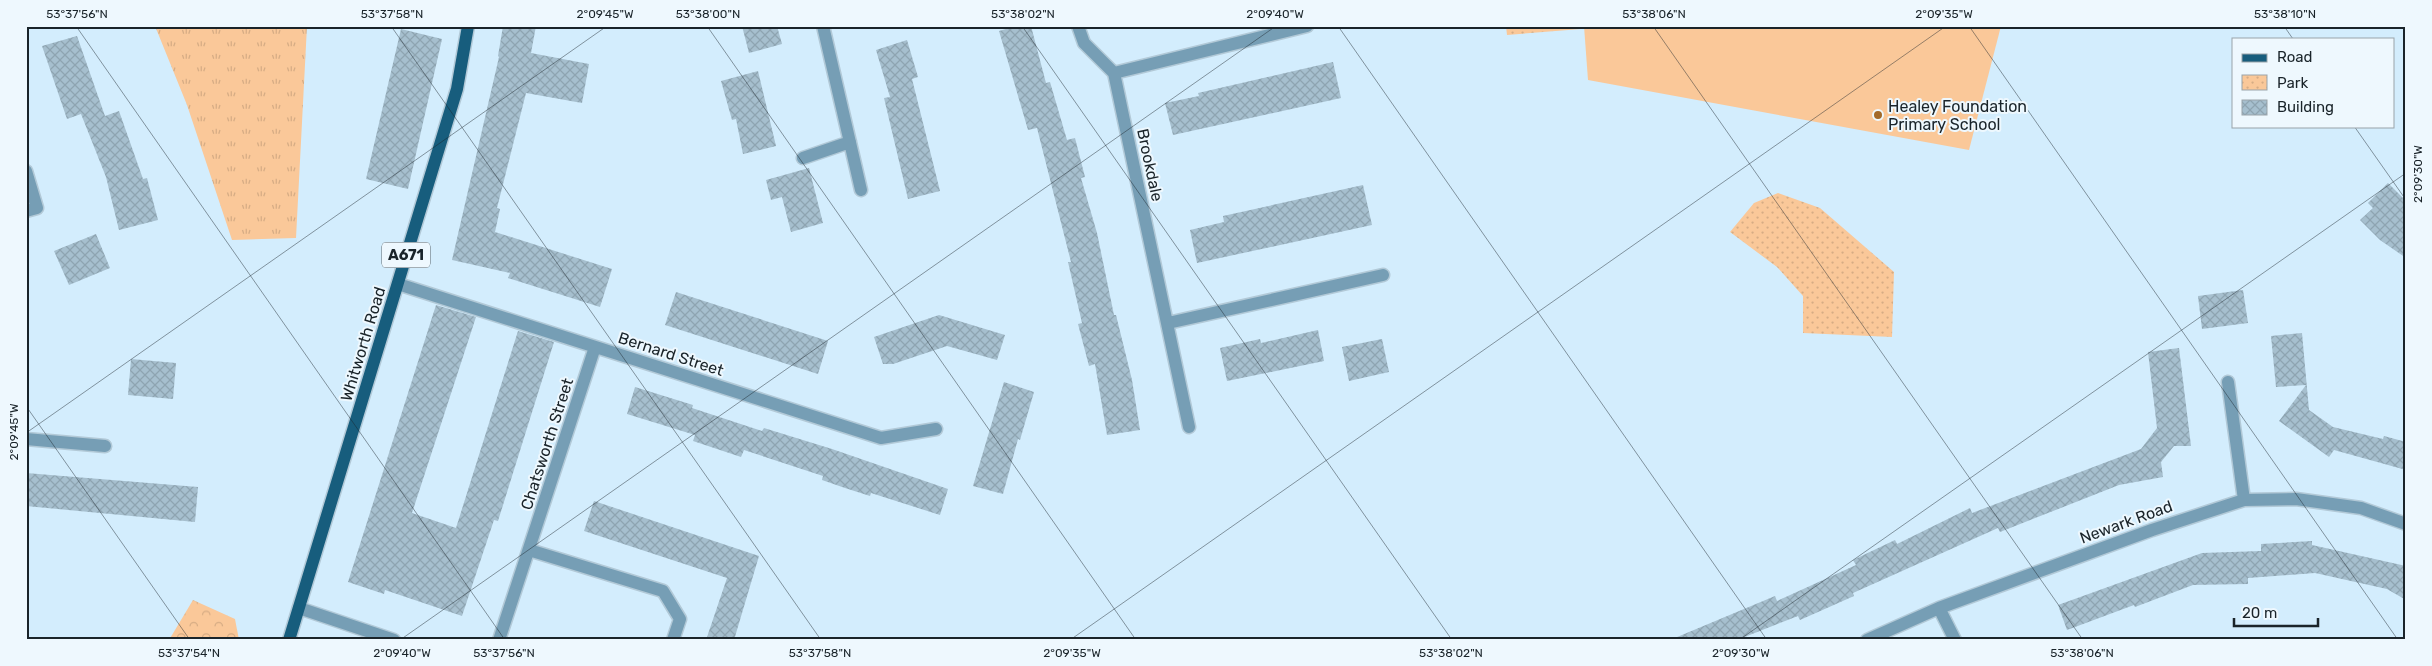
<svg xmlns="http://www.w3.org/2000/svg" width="2432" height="666" viewBox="0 0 2432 666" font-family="Rubik,sans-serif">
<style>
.grass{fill:url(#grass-tufts)}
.forest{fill:url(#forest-crowns)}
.park{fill:url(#park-dots)}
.pitch{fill:#fac899}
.building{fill:url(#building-cross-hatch)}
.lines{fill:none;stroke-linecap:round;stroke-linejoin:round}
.street-casing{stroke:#b2c9d7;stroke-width:15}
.primary-casing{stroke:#b2c9d7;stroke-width:15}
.street{stroke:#769eb5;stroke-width:12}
.primary{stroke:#175d7d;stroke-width:12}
.ticks{fill:none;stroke:#1a242a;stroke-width:1;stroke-opacity:0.45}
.poi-dot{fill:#a36929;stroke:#eef8fe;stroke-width:2}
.labels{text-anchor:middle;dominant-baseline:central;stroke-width:4;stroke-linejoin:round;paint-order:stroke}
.shield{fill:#eef8fe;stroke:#5a646a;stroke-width:1}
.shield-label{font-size:15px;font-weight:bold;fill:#1a242a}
.poi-label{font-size:16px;fill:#1a242a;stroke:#eef8fe;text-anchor:start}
.street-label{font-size:16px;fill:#1a242a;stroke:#eef8fe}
.neatline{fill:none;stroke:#1a242a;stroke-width:2}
.ticks-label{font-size:12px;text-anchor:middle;fill:#1a242a}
</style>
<defs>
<pattern id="grass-tufts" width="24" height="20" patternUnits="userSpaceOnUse" patternTransform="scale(1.25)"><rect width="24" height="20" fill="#fac899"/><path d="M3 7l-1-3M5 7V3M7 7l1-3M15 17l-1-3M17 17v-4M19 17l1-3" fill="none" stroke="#d6ac84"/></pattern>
<pattern id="forest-crowns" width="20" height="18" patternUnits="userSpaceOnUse" patternTransform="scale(1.25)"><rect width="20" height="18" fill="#fac899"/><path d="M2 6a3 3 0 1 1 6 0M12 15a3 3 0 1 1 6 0" fill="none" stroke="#d6ac84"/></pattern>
<pattern id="park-dots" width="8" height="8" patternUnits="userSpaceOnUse" patternTransform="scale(1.25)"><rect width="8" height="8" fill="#fac899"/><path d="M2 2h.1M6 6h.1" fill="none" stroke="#d6ac84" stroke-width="1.8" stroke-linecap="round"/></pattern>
<pattern id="building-cross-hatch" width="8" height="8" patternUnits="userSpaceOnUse" patternTransform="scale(1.25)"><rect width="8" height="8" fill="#a6bfce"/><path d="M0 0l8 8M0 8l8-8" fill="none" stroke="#8ea4b1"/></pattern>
</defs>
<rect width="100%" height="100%" fill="#d3edfd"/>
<!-- grass -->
<path class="grass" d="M 155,26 L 307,26 L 296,238 L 232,240 L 187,105 Z"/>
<!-- forest -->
<path class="forest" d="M 193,600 L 235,619 L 239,640 L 169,640 Z"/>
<!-- park -->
<path class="park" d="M 1506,26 L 1581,26 L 1581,29 L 1507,35 Z
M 1778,193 L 1820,208 L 1894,272 L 1892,337 L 1803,333 L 1803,296 L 1777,267 L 1730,232 L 1754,203 Z"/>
<!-- pitch -->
<path class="pitch" d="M 1584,26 L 2001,26 L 1969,150 L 1588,80 Z"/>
<!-- building -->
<path class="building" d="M 503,26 L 536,26 L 531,53 L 589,64 L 582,103 L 526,93 L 497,208 L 500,209 L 495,232 L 612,269 L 600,307 L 508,278 L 510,273 L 452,260 L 499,57 L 498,56 Z
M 742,26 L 777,26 L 782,44 L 749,53 Z
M 1016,26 L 1031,26 L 1046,83 L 1050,82 L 1067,140 L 1075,138 L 1085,177 L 1081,178 L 1097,233 L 1114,315 L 1116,315 L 1132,380 L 1140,430 L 1107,435 L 1095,364 L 1089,366 L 1078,324 L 1082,323 L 1068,262 L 1071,262 L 1037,128 L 1028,130 L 999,31 Z
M 401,29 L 442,39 L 408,189 L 366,179 Z
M 77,36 L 105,116 L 119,111 L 143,179 L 147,178 L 158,220 L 119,230 L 106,177 L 81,114 L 67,119 L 42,46 Z
M 907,40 L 918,77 L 912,79 L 940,191 L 908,199 L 884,98 L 890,97 L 876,50 Z
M 1333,62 L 1341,98 L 1173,135 L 1165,103 L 1199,96 L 1198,93 Z
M 758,71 L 776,146 L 743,154 L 736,119 L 732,120 L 721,81 Z
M 809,168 L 823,223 L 791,232 L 782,197 L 771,200 L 766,180 Z
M 2388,183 L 2406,201 L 2406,258 L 2380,240 L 2360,220 L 2373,208 L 2368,203 Z
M 1363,185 L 1372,225 L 1197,263 L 1190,230 L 1224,222 L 1223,216 Z
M 96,234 L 110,268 L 69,285 L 54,251 Z
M 2243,290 L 2248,323 L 2202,329 L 2198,296 Z
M 676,292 L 828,341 L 818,374 L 665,325 Z
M 436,305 L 476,317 L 412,513 L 456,528 L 518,331 L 554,342 L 498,521 L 494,520 L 462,616 L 385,590 L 384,594 L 348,582 Z
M 939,315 L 1005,335 L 997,360 L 947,346 L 893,364 L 883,364 L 874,337 Z
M 1318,330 L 1324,361 L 1227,381 L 1220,348 L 1260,339 L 1261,343 Z
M 2302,333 L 2309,410 L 2333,427 L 2383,439 L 2384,436 L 2406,442 L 2406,470 L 2334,450 L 2329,457 L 2279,421 L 2306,385 L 2276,387 L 2271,336 Z
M 1382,339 L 1389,372 L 1349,381 L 1342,347 Z
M 2179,348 L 2191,446 L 2174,446 L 2161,462 L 2163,477 L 2119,485 L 2000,532 L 1998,528 L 1853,593 L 1854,596 L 1800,620 L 1798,616 L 1737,640 L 1670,640 L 1775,596 L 1777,601 L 1856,565 L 1853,560 L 1895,540 L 1897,544 L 1970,508 L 1972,513 L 2141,449 L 2157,428 L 2148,352 Z
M 131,359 L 176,363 L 173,399 L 128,395 Z
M 1004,382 L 1034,392 L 1020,440 L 1018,439 L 1003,494 L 973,486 Z
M 635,387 L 693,405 L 692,408 L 762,431 L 764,428 L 832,449 L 948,489 L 940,515 L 871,493 L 870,496 L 845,488 L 822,480 L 823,476 L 744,450 L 741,457 L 693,441 L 695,435 L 627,414 Z
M 26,473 L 198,487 L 195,522 L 26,506 Z
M 594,501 L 759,556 L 734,640 L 706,640 L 727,578 L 584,531 Z
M 2312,541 L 2312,545 L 2406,566 L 2406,600 L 2387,589 L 2315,573 L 2248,578 L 2248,584 L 2193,585 L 2135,607 L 2134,605 L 2067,630 L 2058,605 L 2202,553 L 2261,551 L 2261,544 Z"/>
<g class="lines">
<!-- street casing -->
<g class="street-casing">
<path id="street" d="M 823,26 L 861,190
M 1078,26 L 1084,43 L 1114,73 L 1189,427
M 1114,73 L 1307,26
M 803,158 L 850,142
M 26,171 L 37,208 L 26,211
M 398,284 L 881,438 L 936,429
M 1168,323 L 1383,275
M 2228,382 L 2244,500
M 26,439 L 105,446
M 529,550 L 663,591 L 680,619 L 673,640
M 299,608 L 394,640
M 1939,608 L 1955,640
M 499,640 L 595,347
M 1867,640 L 1939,608 L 2152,530 L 2244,500 L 2296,499 L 2361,508 L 2406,524"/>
</g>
<!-- primary casing -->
<g class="primary-casing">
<path id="primary" d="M 289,640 L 457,89 L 468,26"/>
</g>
<!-- street -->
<use href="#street" class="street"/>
<!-- primary -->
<use href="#primary" class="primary"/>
</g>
<!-- ticks -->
<path class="ticks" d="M 76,26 L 505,640M 391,26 L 821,640M 707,26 L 1136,640M 1022,26 L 1452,640M 1338,26 L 1767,640M 1653,26 L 2083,640M 1969,26 L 2398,640M 2284,26 L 2293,39M 2354,126 L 2406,200M 26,406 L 190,640M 26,433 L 607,26M 400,640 L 1276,26M 1070,640 L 1946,26M 1739,640 L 2406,173"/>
<!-- markers -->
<circle class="poi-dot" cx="1878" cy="115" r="5"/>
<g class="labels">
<!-- shield labels -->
<rect class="shield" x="382" y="242.5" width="48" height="25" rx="4"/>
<g class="shield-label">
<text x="406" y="255">A671</text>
</g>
<!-- poi labels -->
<g class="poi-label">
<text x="1888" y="106">Healey Foundation<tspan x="1888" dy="18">Primary School</tspan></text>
</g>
<!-- street labels -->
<g class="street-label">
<text transform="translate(1150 165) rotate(78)">Brookdale</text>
<text transform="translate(363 344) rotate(-73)">Whitworth Road</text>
<text transform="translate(671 354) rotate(18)">Bernard Street</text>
<text transform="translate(547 444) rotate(-72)">Chatsworth Street</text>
<text transform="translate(2126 522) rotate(-20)">Newark Road</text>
</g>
</g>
<!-- border -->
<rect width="2432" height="666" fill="none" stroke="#eef8fe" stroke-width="55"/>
<!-- legend -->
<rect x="2232" y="38" width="162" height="90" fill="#eef8fe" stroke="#99a3a9"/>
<rect x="2242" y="54" width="25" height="8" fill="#175d7d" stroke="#99a3a9"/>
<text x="2277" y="62" font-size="15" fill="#1a242a">Road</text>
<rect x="2242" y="75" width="25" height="15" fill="url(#park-dots)" stroke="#99a3a9"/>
<text x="2277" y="88" font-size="15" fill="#1a242a">Park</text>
<rect x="2242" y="100" width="25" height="15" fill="url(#building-cross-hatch)" stroke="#99a3a9"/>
<text x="2277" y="112" font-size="15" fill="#1a242a">Building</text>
<!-- scale -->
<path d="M2234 618v8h84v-8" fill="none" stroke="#1a242a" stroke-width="2.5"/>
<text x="2242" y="618" font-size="15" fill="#1a242a" stroke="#eef8fe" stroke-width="4" paint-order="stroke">20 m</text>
<rect x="28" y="28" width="2376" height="610" class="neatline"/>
<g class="ticks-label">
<text x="77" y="18">53°37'56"N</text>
<text x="392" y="18">53°37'58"N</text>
<text x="605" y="18">2°09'45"W</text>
<text x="708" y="18">53°38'00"N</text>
<text x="1023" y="18">53°38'02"N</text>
<text x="1275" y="18">2°09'40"W</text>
<text x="1654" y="18">53°38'06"N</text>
<text x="1944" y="18">2°09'35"W</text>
<text x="2285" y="18">53°38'10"N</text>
<text transform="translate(2418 174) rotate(-90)" y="4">2°09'30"W</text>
<text transform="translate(14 432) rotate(-90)" y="4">2°09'45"W</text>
<text x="189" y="657">53°37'54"N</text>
<text x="402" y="657">2°09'40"W</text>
<text x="504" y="657">53°37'56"N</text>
<text x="820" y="657">53°37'58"N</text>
<text x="1072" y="657">2°09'35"W</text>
<text x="1451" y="657">53°38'02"N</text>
<text x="1741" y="657">2°09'30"W</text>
<text x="2082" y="657">53°38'06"N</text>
</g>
</svg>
